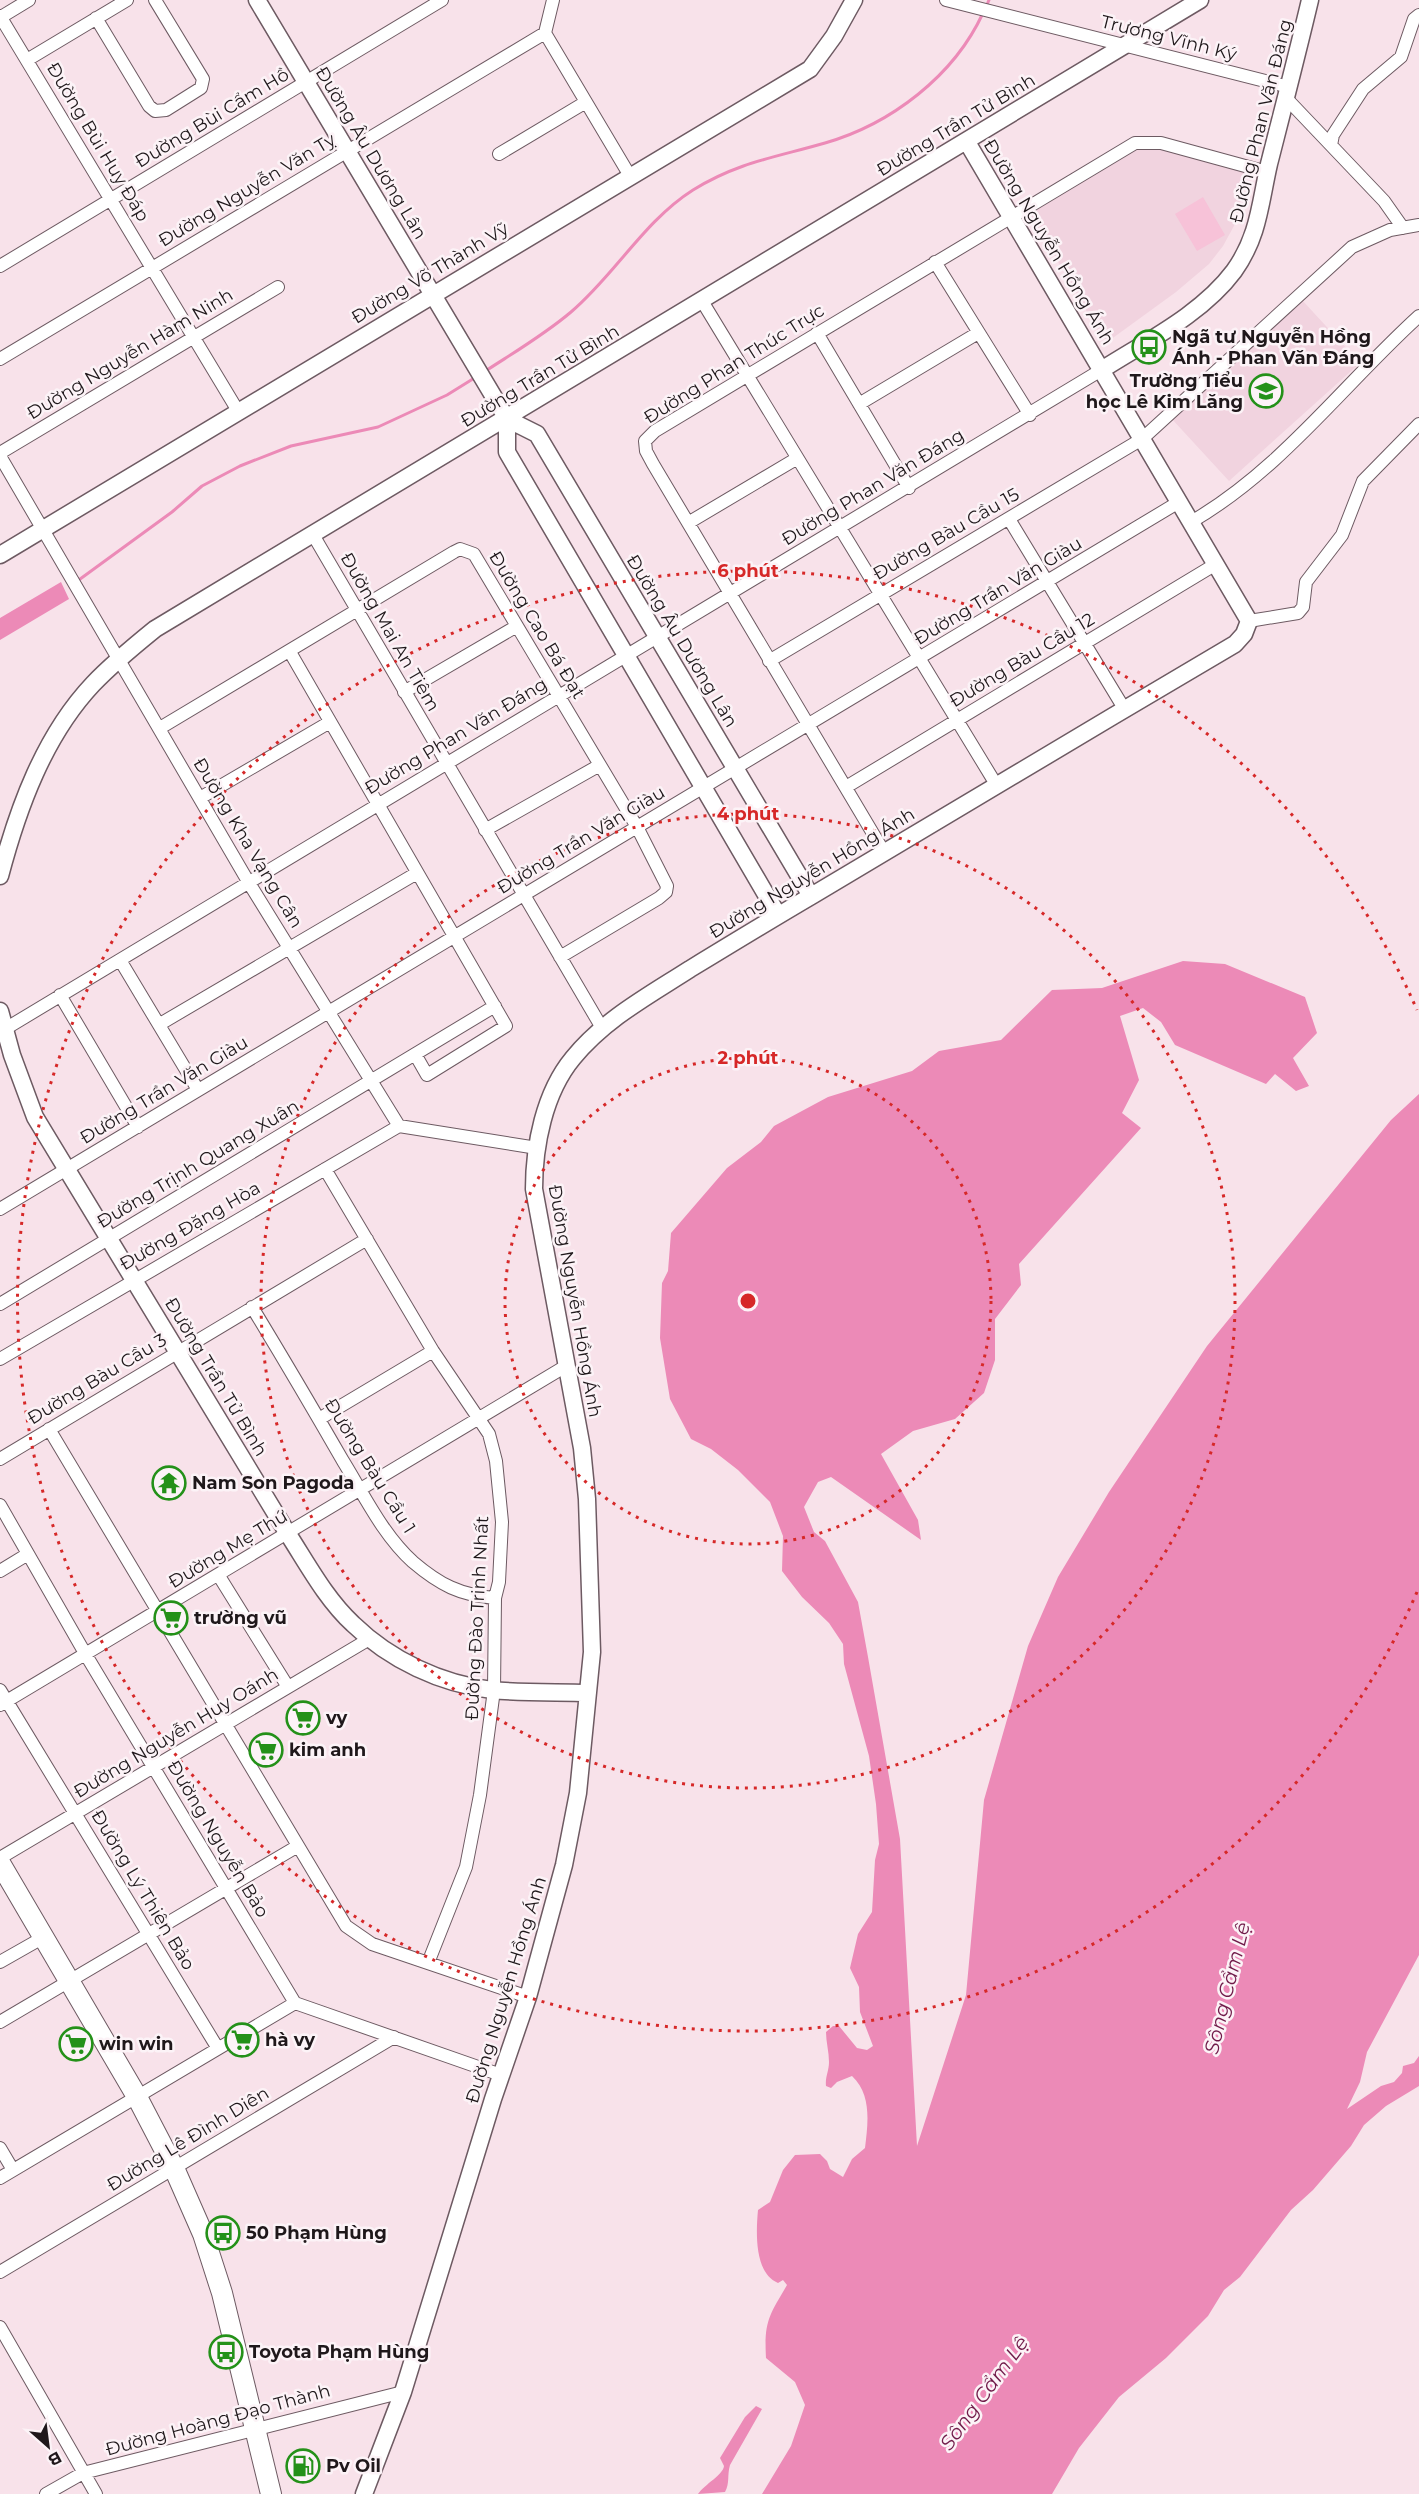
<svg xmlns="http://www.w3.org/2000/svg" width="1419" height="2494" viewBox="0 0 1419 2494" font-family="Montserrat,sans-serif">
<style>
.built{fill:#f1d3df}
.green{fill:#f7c2d8}
.water{fill:#ec8ab7}
.lines{fill:none;stroke-linecap:round;stroke-linejoin:round}
.stream{stroke:#ec8ab7;stroke-width:3}
.street-casing{stroke:#6d5a62;stroke-width:14}
.secondary-casing{stroke:#6d5a62;stroke-width:19}
.primary-casing{stroke:#6d5a62;stroke-width:22}
.street{stroke:#fff;stroke-width:12}
.secondary{stroke:#fff;stroke-width:16}
.primary{stroke:#fff;stroke-width:20}
.ring{fill:none;stroke:#d62828;stroke-width:3;stroke-dasharray:3 6}
.labels{text-anchor:middle;dominant-baseline:central;stroke-width:5;stroke-linejoin:round;paint-order:stroke}
.street-label{font-size:18px;fill:#1f181b;stroke:#fcf3f7}
.poi-label{font-size:18px;font-weight:bold;fill:#1f181b;stroke:#fcf3f7;text-anchor:start}
.water-label{font-size:20px;font-style:italic;fill:#701a49;stroke:#fcf3f7}
.centre{fill:#d62828;stroke:#fcf3f7;stroke-width:3}
.ring-label{font-size:18px;text-anchor:middle;font-weight:bold;fill:#d62828;stroke:#fcf3f7;stroke-width:5;stroke-linejoin:round;paint-order:stroke}
</style>
<rect width="100%" height="100%" fill="#f8e2ea"/>
<!-- built -->
<path class="built" d="M 1144,145 L 1247,172 L 1247,176 L 1235,224 L 1223,246 L 1209,264 L 1176,292 L 1110,340 L 1102,338 L 1028,210 Z
M 1302,300 L 1360,363 L 1229,481 L 1171,418 Z"/>
<!-- green -->
<path class="green" d="M 1203,197 L 1225,235 L 1197,251 L 1175,214 Z"/>
<!-- water -->
<path class="water" d="M 61,582 L 69,599 L 0,640 L 0,618 Z
M 1183,961 L 1225,964 L 1305,997 L 1317,1033 L 1293,1058 L 1309,1086 L 1296,1091 L 1275,1074 L 1266,1084 L 1175,1045 L 1161,1022 L 1143,1008 L 1120,1016 L 1139,1080 L 1122,1113 L 1141,1128 L 1019,1264 L 1021,1285 L 995,1319 L 995,1360 L 984,1393 L 955,1419 L 913,1431 L 881,1454 L 918,1520 L 921,1540 L 831,1477 L 818,1482 L 804,1507 L 814,1532 L 825,1541 L 858,1602 L 868,1657 L 900,1839 L 917,2146 L 966,1995 L 984,1800 L 1028,1646 L 1058,1577 L 1109,1492 L 1207,1346 L 1391,1120 L 1419,1094 L 1419,1955 L 1367,2052 L 1360,2082 L 1347,2109 L 1381,2086 L 1394,2082 L 1402,2073 L 1403,2066 L 1414,2063 L 1419,2056 L 1419,2086 L 1386,2106 L 1364,2125 L 1351,2146 L 1313,2190 L 1291,2210 L 1240,2277 L 1224,2290 L 1208,2316 L 1166,2358 L 1119,2397 L 1079,2448 L 1052,2494 L 762,2494 L 791,2446 L 805,2405 L 795,2382 L 766,2358 C 764,2321 769,2316 787,2285 L 783,2280 L 778,2283 C 754,2273 756,2232 758,2210 L 770,2202 L 783,2170 L 795,2155 L 820,2154 L 827,2161 L 830,2169 L 843,2177 L 852,2159 L 865,2148 C 868,2123 872,2095 852,2076 L 837,2082 L 831,2088 L 826,2086 C 825,2077 829,2071 829,2062 C 829,2052 826,2042 826,2032 L 833,2026 L 839,2026 L 857,2048 L 867,2050 L 873,2046 L 860,2012 L 859,1987 L 850,1968 L 858,1934 L 872,1912 L 875,1860 L 879,1844 L 876,1804 L 869,1756 L 844,1664 L 843,1644 L 829,1623 L 802,1597 L 782,1571 L 783,1536 L 770,1502 L 738,1470 L 711,1449 L 691,1439 L 670,1399 L 660,1338 L 662,1283 L 668,1271 L 671,1233 L 727,1168 L 761,1142 L 774,1126 L 828,1097 L 912,1071 L 939,1051 L 1001,1040 L 1052,990 L 1102,988 Z
M 756,2406 L 762,2409 L 730,2465 C 727,2475 730,2483 725,2492 L 698,2494 C 705,2484 723,2475 724,2466 L 720,2458 L 745,2417 Z"/>
<g class="lines">
<!-- stream -->
<path class="stream" d="M 986,7 L 989,0
M 484,372 C 513,353 544,335 571,312 C 614,276 644,221 693,190 C 738,162 777,157 825,143 C 891,124 954,76 983,13
M 76,582 L 172,512 L 202,486 L 240,466 L 291,446 L 378,427 L 447,395 L 476,377"/>
<!-- street casing -->
<g class="street-casing">
<path id="street" d="M 553,0 L 545,33 L 630,176
M 946,0 L 1289,87
M 0,16 L 238,411
M 1,17 L 29,0
M 96,18 L 149,106 L 155,111 L 166,110 L 201,88 L 203,79 L 155,0
M 27,60 L 127,0
M 1286,98 L 1384,201 L 1403,228
M 1331,145 L 1333,135 L 1363,89 L 1401,57 L 1414,19 L 1419,15
M 499,154 L 586,102
M 935,262 L 1030,415
M 0,266 L 442,0
M 702,301 L 997,786
M 817,333 L 909,488
M 0,359 L 545,33
M 859,404 L 978,333
M 0,453 L 278,287
M 0,456 L 249,883 L 399,1126 L 537,1148
M 1009,519 L 1125,710
M 1191,522 C 1281,470 1343,385 1419,316
M 688,523 L 796,459
M 312,533 L 602,1028
M 1249,621 L 1298,613 L 1303,607 L 1306,582 L 1342,535 L 1363,481 L 1419,424
M 290,652 L 506,1026 L 427,1075 L 415,1054
M 769,661 L 1142,439 L 1352,247 L 1390,230 L 1419,225
M 404,692 L 517,626
M 160,728 L 454,552 L 460,549 L 474,554 L 637,827 L 667,886 L 666,892 L 659,898 L 560,957
M 846,787 L 1216,564
M 200,798 L 330,722
M 485,830 L 600,765
M 884,852 L 653,464 L 646,451 L 645,441 L 655,431 L 1135,143 L 1161,143 L 1267,172
M 120,960 L 198,1090
M 60,995 L 138,1127
M 160,1024 L 417,873
M 0,1032 L 1103,369
M 325,1169 L 433,1351 L 489,1434 L 496,1461 L 502,1522 L 499,1582 L 495,1598 L 494,1690 L 480,1795 L 466,1867 L 428,1963
M 0,1209 L 1179,502
M 0,1304 L 495,1006
M 252,1307 C 283,1358 313,1409 343,1461 C 364,1495 383,1535 413,1562 C 440,1585 460,1595 495,1598
M 0,1359 L 399,1126
M 319,1419 L 433,1351
M 49,1429 L 346,1926 L 372,1944 L 528,1997
M 0,1459 L 367,1239
M 0,1505 L 86,1655 L 295,2003 L 501,2075
M 0,1571 L 28,1554
M 219,1576 L 288,1687
M 0,1690 L 217,2047
M 0,1705 L 566,1366
M 0,1858 L 371,1638
M 0,1962 L 44,1937
M 0,2022 L 298,1846
M 0,2148 L 13,2170
M 0,2178 L 295,2003
M 0,2272 L 394,2037
M 0,2327 L 96,2494
M 46,2494 L 83,2473 L 403,2392"/>
</g>
<!-- secondary casing -->
<g class="secondary-casing">
<path id="secondary" d="M 257,0 L 507,419 L 507,452 L 778,915
M 1103,369 C 1147,341 1202,314 1234,271 C 1259,236 1260,203 1269,164 C 1283,109 1297,55 1310,0
M 507,419 L 537,434 L 811,896
M 0,555 L 810,69 L 834,36 L 854,0
M 0,876 C 18,808 44,736 93,684 C 112,664 134,646 155,629 L 1200,0
M 0,1011 L 12,1055 L 35,1117 L 288,1534 C 308,1565 326,1599 353,1624 C 390,1660 441,1684 492,1690 C 523,1693 556,1692 588,1693
M 364,2494 L 403,2392 L 493,2099 L 528,1997 L 564,1865 L 578,1793 L 592,1652 L 587,1499 L 582,1448 L 534,1189 C 534,1146 544,1093 573,1058 C 605,1019 648,996 690,969 C 731,944 772,919 813,895 C 954,811 1094,727 1235,644 L 1244,634 L 1249,621 L 967,142"/>
</g>
<!-- primary casing -->
<g class="primary-casing">
<path id="primary" d="M 0,1863 L 136,2095 L 174,2168 L 203,2234 L 222,2293 L 271,2494"/>
</g>
<!-- street -->
<use href="#street" class="street"/>
<!-- secondary -->
<use href="#secondary" class="secondary"/>
<!-- primary -->
<use href="#primary" class="primary"/>
</g>
<!-- distance rings -->
<g class="ring">
<circle cx="748" cy="1301" r="243"/>
<circle cx="748" cy="1301" r="487"/>
<path d="M1417 1592A730 730 0 1 1 1417 1010"/>
</g>
<!-- icons -->
<defs>
<g id="bus-ring" transform="scale(1.725)"><circle r="9.5" fill="#fcf3f7" stroke="#249119" stroke-width="1.5"/><path d="M-5-6H5V4H4V6H2V4H-2V6H-4V4H-5ZM-3.5-4V0h7V-4ZM-3.5 1.2v1.5H-2V1.2ZM2 1.2v1.5H3.5V1.2Z" fill="#249119"/></g>
<g id="school-ring" transform="scale(1.725)"><circle r="9.5" fill="#fcf3f7" stroke="#249119" stroke-width="1.5"/><path d="M0-5L7-2L0 1L-7-2ZM-4 1L0 2.5L4 1V4Q0 6-4 4Z" fill="#249119"/></g>
<g id="temple-ring" transform="scale(1.725)"><circle r="9.5" fill="#fcf3f7" stroke="#249119" stroke-width="1.5"/><path d="M0-6L5-2H3V0L6.5 2.5H4V6H1.5V3h-3V6H-4V2.5H-6.5L-3 0V-2H-5Z" fill="#249119"/></g>
<g id="supermarket-ring" transform="scale(1.725)"><circle r="9.5" fill="#fcf3f7" stroke="#249119" stroke-width="1.5"/><path d="M-6-5.5h2.5l.6 2H6L4.5 2H-2.5L-4.4-4H-6ZM-1.5 3.2a1.3 1.3 0 1 0 .1 0ZM3 3.2a1.3 1.3 0 1 0 .1 0Z" fill="#249119"/></g>
<g id="fuel-ring" transform="scale(1.725)"><circle r="9.5" fill="#fcf3f7" stroke="#249119" stroke-width="1.5"/><path d="M-5.5-6h7V0h2V4h1.3V-2.5L3-4.5l.8-.8L6-3V5H2.5V1h-1V6h-7ZM-4.2-4.7v3.2H.2V-4.7Z" fill="#249119"/></g>
</defs>
<g fill-rule="evenodd">
<use href="#bus-ring" x="1149" y="347"/>
<use href="#school-ring" x="1266" y="391"/>
<use href="#temple-ring" x="169" y="1483"/>
<use href="#supermarket-ring" x="171" y="1618"/>
<use href="#supermarket-ring" x="303" y="1718"/>
<use href="#supermarket-ring" x="266" y="1750"/>
<use href="#supermarket-ring" x="242" y="2040"/>
<use href="#supermarket-ring" x="76" y="2044"/>
<use href="#bus-ring" x="223" y="2233"/>
<use href="#bus-ring" x="226" y="2352"/>
<use href="#fuel-ring" x="303" y="2466"/>
</g>
<g class="labels">
<!-- street labels -->
<g class="street-label">
<text transform="translate(1169 38) rotate(14)">Trương Vĩnh Ký</text>
<text transform="translate(212 118) rotate(-31)">Đường Bùi Cẩm Hồ</text>
<text transform="translate(1261 121) rotate(-76)">Đường Phan Văn Đáng</text>
<text transform="translate(956 125) rotate(-31)">Đường Trần Tử Bình</text>
<text transform="translate(98 142) rotate(59)">Đường Bùi Huy Đáp</text>
<text transform="translate(371 153) rotate(59)">Đường Âu Dương Lân</text>
<text transform="translate(247 190) rotate(-31)">Đường Nguyễn Văn Tỵ</text>
<text transform="translate(1049 242) rotate(59)">Đường Nguyễn Hồng Ánh</text>
<text transform="translate(430 273) rotate(-31)">Đường Võ Thành Vỹ</text>
<text transform="translate(130 354) rotate(-31)">Đường Nguyễn Hàm Ninh</text>
<text transform="translate(734 364) rotate(-32)">Đường Phan Thúc Trực</text>
<text transform="translate(540 376) rotate(-31)">Đường Trần Tử Bình</text>
<text transform="translate(873 487) rotate(-31)">Đường Phan Văn Đáng</text>
<text transform="translate(946 534) rotate(-30)">Đường Bàu Cầu 15</text>
<text transform="translate(998 591) rotate(-31)">Đường Trần Văn Giàu</text>
<text transform="translate(537 625) rotate(59)">Đường Cao Bá Đạt</text>
<text transform="translate(390 632) rotate(60)">Đường Mai An Tiêm</text>
<text transform="translate(682 641) rotate(59)">Đường Âu Dương Lân</text>
<text transform="translate(1022 660) rotate(-31)">Đường Bàu Cầu 12</text>
<text transform="translate(456 736) rotate(-31)">Đường Phan Văn Đáng</text>
<text transform="translate(581 840) rotate(-31)">Đường Trần Văn Giàu</text>
<text transform="translate(248 843) rotate(59)">Đường Kha Vạng Cân</text>
<text transform="translate(812 873) rotate(-31)">Đường Nguyễn Hồng Ánh</text>
<text transform="translate(164 1090) rotate(-31)">Đường Trần Văn Giàu</text>
<text transform="translate(198 1164) rotate(-31)">Đường Trịnh Quang Xuân</text>
<text transform="translate(190 1226) rotate(-30)">Đường Đặng Hòa</text>
<text transform="translate(575 1301) rotate(80)">Đường Nguyễn Hồng Ánh</text>
<text transform="translate(216 1377) rotate(59)">Đường Trần Tử Bình</text>
<text transform="translate(97 1379) rotate(-31)">Đường Bàu Cầu 3</text>
<text transform="translate(370 1466) rotate(58)">Đường Bàu Cầu 1</text>
<text transform="translate(228 1549) rotate(-31)">Đường Mẹ Thứ</text>
<text transform="translate(477 1618) rotate(-87)">Đường Đào Trinh Nhất</text>
<text transform="translate(176 1733) rotate(-31)">Đường Nguyễn Huy Oánh</text>
<text transform="translate(218 1839) rotate(59)">Đường Nguyễn Bảo</text>
<text transform="translate(143 1890) rotate(59)">Đường Lý Thiên Bảo</text>
<text transform="translate(506 1990) rotate(-73)">Đường Nguyễn Hồng Ánh</text>
<text transform="translate(188 2139) rotate(-31)">Đường Lê Đình Diên</text>
<text transform="translate(218 2420) rotate(-15)">Đường Hoàng Đạo Thành</text>
</g>
<!-- poi labels -->
<g class="poi-label">
<text x="1172" y="337">Ngã tư Nguyễn Hồng<tspan x="1172" dy="21">Ánh - Phan Văn Đáng</tspan></text>
<text x="1243" y="381" text-anchor="end">Trường Tiểu<tspan x="1243" dy="21">học Lê Kim Lăng</tspan></text>
<text x="192" y="1483">Nam Son Pagoda</text>
<text x="194" y="1618">trường vũ</text>
<text x="326" y="1718">vy</text>
<text x="289" y="1750">kim anh</text>
<text x="265" y="2040">hà vy</text>
<text x="99" y="2044">win win</text>
<text x="246" y="2233">50 Phạm Hùng</text>
<text x="249" y="2352">Toyota Phạm Hùng</text>
<text x="326" y="2466">Pv Oil</text>
</g>
<!-- water labels -->
<g class="water-label">
<text transform="translate(1227 1988) rotate(-76)">Sông Cẩm Lệ</text>
<text transform="translate(984 2393) rotate(-54)">Sông Cẩm Lệ</text>
</g>
</g>
<circle cx="748" cy="1301" r="9" class="centre"/>
<g class="ring-label">
<text x="748" y="577">6 phút</text>
<text x="748" y="820">4 phút</text>
<text x="748" y="1064">2 phút</text>
</g>
<!-- north arrow -->
<g transform="translate(48 2446) rotate(152)" stroke="#fcf3f7" stroke-width="4.5" paint-order="stroke">
<path d="M0-4.5L10 22L0 15L-10 22Z" fill="#1f181b"/>
<text y="-9" font-size="16" font-weight="bold" text-anchor="middle" fill="#1f181b">B</text>
</g>
</svg>
